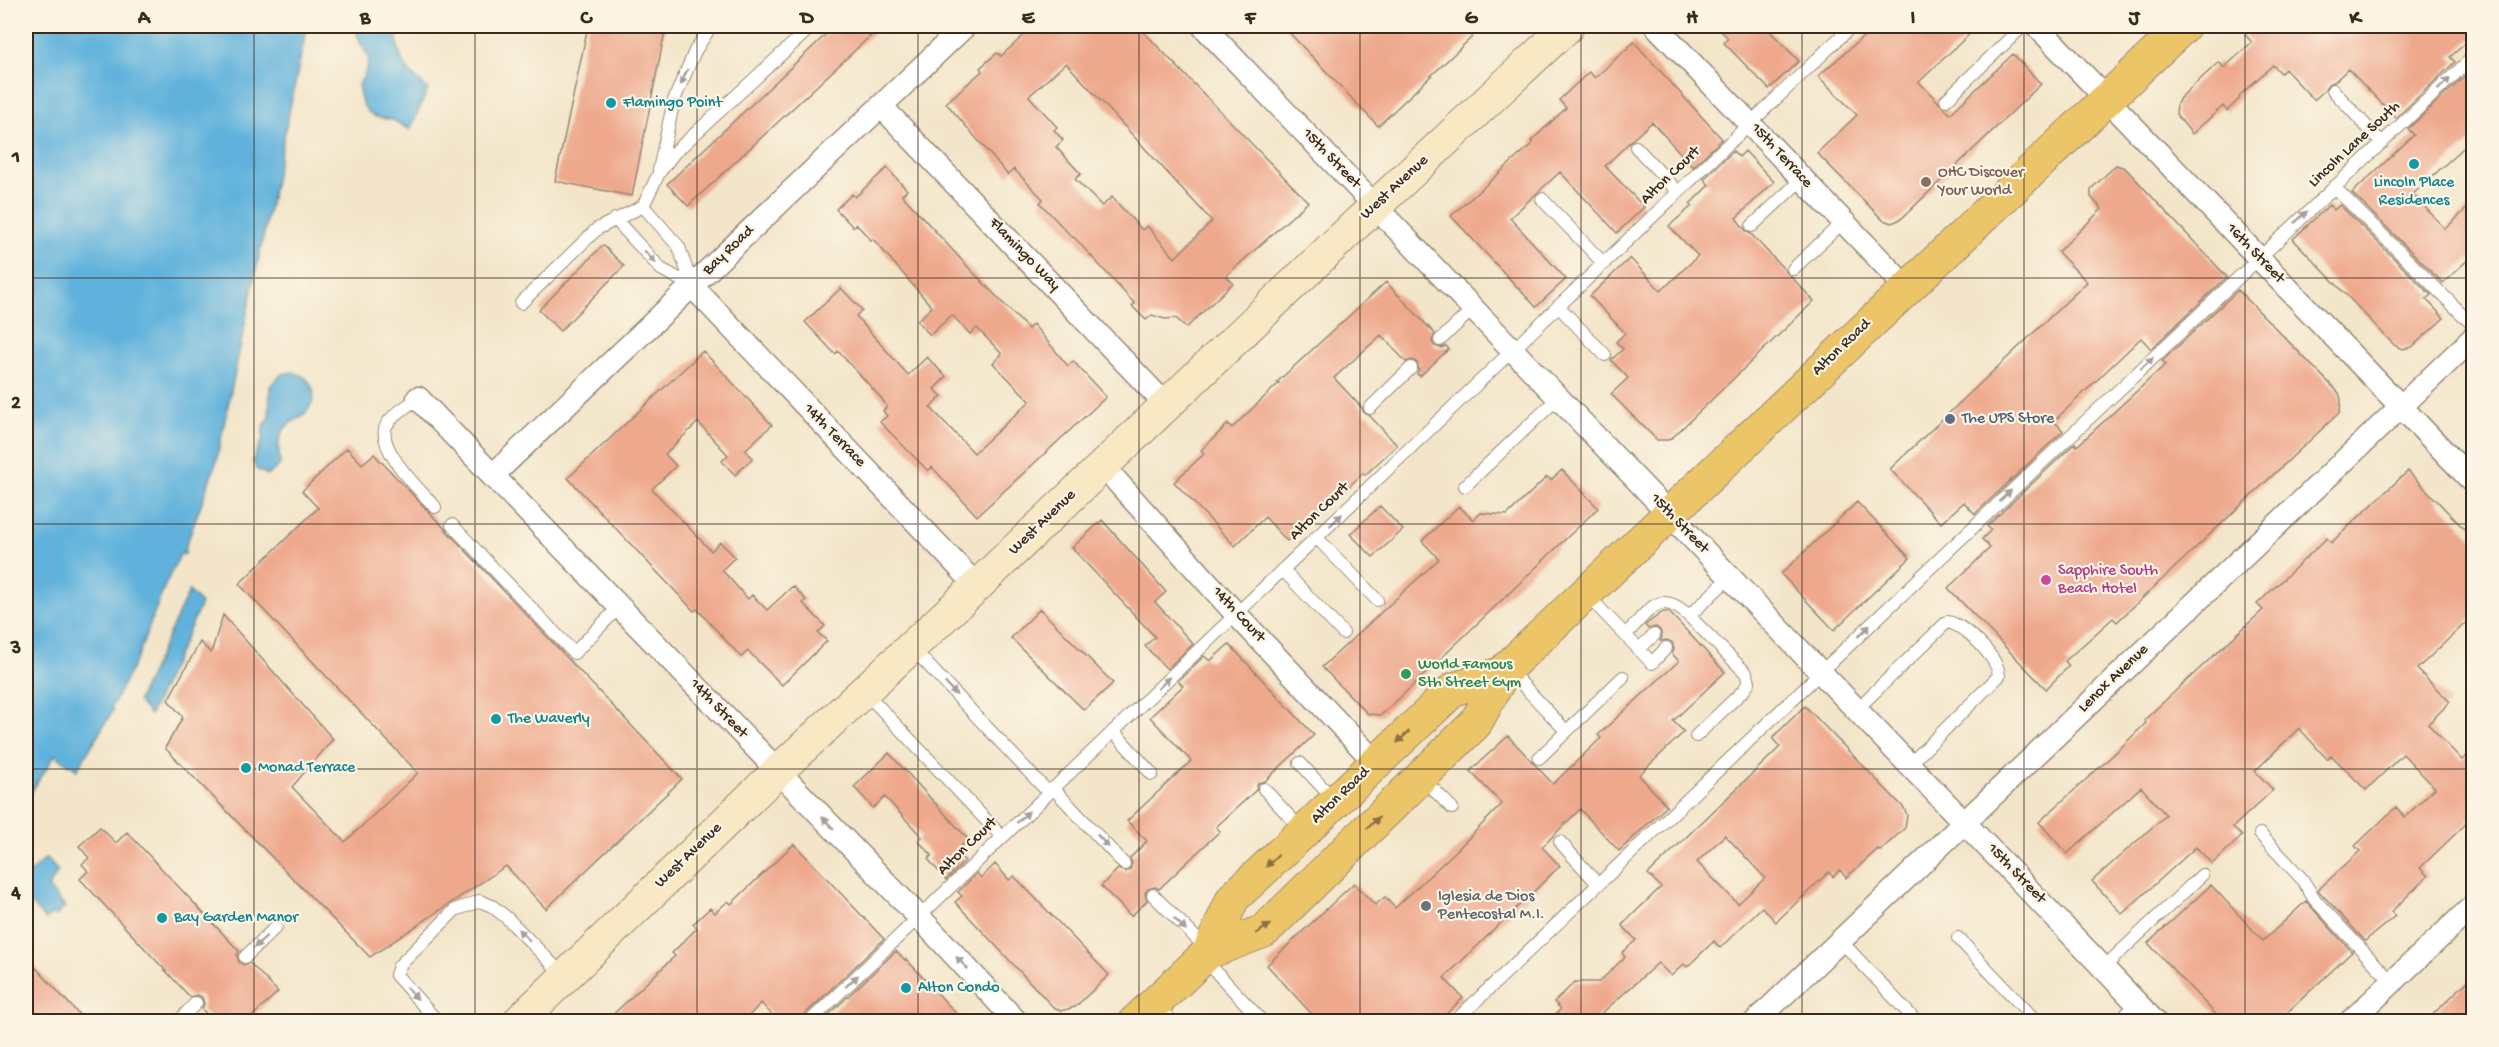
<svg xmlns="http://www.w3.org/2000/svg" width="2499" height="1047" viewBox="0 0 2499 1047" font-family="'Gochi Hand',sans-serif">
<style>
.water{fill:#61b2dc;stroke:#4e6e7d;stroke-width:1.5}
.building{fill:#eea98d;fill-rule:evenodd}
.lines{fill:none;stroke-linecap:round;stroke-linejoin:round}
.lane-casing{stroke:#978874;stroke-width:14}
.street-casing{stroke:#978874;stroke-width:25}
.secondary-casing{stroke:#978874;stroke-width:34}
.highway-casing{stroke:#978874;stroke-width:35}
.lane{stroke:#fff;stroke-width:12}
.street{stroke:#fff;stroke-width:22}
.secondary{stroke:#f8e8c3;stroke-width:32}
.highway{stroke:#edc569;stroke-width:33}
.oneway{fill:#a79f9a}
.oneway2{fill:#8b7040}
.grid{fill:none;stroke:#3b2a1e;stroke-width:1.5;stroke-opacity:0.55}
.culture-dot{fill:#0f9aa8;stroke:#fcf5e5;stroke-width:2}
.education-dot{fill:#8d6e63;stroke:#fcf5e5;stroke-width:2}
.service-dot{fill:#5c6f8a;stroke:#fcf5e5;stroke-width:2}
.hotel-dot{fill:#d1479c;stroke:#fcf5e5;stroke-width:2}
.leisure-dot{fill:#2e9e5b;stroke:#fcf5e5;stroke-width:2}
.worship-dot{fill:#6b7280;stroke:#fcf5e5;stroke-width:2}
.labels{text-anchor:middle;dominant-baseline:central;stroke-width:4.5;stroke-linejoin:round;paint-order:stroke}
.culture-label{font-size:16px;fill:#0d838f;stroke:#fcf5e5;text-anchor:start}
.street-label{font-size:16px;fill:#3b2a1e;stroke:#fcf5e5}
.education-label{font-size:16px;fill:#785e54;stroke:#fcf5e5;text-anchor:start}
.service-label{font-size:16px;fill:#4e5e75;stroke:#fcf5e5;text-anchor:start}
.hotel-label{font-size:16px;fill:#b23c85;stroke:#fcf5e5;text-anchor:start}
.leisure-label{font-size:16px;fill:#27864d;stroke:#fcf5e5;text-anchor:start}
.worship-label{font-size:16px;fill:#5b616d;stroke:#fcf5e5;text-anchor:start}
.neatline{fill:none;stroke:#3b2a1e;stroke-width:2}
.grid-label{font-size:20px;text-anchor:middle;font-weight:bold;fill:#3b2a1e}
</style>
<rect width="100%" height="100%" fill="#fcf5e5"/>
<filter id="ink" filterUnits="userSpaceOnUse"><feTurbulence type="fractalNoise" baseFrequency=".0167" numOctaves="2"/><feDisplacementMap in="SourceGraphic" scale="12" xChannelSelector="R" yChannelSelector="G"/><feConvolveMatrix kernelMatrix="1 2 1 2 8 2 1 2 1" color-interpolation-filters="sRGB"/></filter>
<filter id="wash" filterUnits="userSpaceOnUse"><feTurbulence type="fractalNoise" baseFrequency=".008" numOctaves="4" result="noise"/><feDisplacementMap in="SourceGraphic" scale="24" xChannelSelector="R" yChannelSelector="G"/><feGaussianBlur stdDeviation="1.35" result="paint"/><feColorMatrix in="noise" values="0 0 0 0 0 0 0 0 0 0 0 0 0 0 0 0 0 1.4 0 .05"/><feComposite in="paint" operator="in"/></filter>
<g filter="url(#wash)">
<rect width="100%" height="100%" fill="#f3e5c9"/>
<!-- water -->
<path class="water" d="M 26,26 L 307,26 L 216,463 L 184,551 L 186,552 L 184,555 L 181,553 L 165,585 L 138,656 L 111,708 L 113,710 L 77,770 L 55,755 L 26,800 Z
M 356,26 L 396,26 C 397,59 403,68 428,89 L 410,130 L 393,120 L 376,117 L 368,112 L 362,103 L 358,86 C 382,48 358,57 356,26 Z
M 292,372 C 311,376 321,394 307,411 C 301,418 291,421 285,428 C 276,439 279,452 280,465 L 268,475 L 256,469 L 253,460 L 263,438 L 263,427 L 269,419 L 270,386 L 282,374 Z
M 189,591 L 201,604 L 150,715 L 138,701 Z
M 46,858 L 58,871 L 48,888 L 65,907 L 56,916 L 53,913 L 46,920 L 26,898 L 26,877 Z"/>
<g id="blocks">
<!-- building -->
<path class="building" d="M 588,26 L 666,26 L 632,196 L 555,181 Z
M 835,26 L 881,26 L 688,206 L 667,184 Z
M 1034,26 L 1138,26 L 1308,202 L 1226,276 L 1233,283 L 1186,328 L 1176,318 L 1165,319 L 1152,315 L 1146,320 L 1132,306 L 1135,304 L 1073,236 L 1072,237 L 1040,203 L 1043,199 L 1014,169 L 1008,175 L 946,103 L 982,71 L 980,68 L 997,53 L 1001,56 ZM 1066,63 L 1212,221 L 1175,258 L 1147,226 L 1142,230 L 1112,197 L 1102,206 L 1075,179 L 1081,174 L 1056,147 L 1063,140 L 1054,130 L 1057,127 L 1029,96 Z
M 1283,26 L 1461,26 L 1472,37 L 1378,126 Z
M 1716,26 L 1765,26 L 1799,61 L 1769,89 L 1724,43 L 1728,38 Z
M 1876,26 L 1978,26 L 1919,82 L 1950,114 L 2013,54 L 2041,84 L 1901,219 L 1892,223 L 1883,220 L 1817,153 L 1857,115 L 1818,76 Z
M 2255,26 L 2474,26 L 2474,36 L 2450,57 L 2455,62 L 2396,118 L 2348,69 L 2334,82 L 2328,84 L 2325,90 L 2314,100 L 2285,69 L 2281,73 L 2273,65 L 2239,96 L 2240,98 L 2227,111 L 2223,106 L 2192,134 L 2176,114 L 2177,104 L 2180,98 L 2219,62 L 2224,68 L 2252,42 L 2245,35 Z
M 1634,42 L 1722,139 L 1693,167 L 1652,122 L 1631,141 L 1605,166 L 1644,207 L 1617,233 L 1560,172 L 1537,193 L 1510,218 L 1566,279 L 1536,307 L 1451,216 L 1533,143 L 1531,141 L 1566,108 L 1559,100 L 1589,72 L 1595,78 Z
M 2467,74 L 2474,82 L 2474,138 L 2413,194 L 2445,229 L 2474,202 L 2474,254 L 2443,283 L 2352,193 L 2414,135 L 2408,129 Z
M 1733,151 L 1739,157 L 1745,151 L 1774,182 L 1736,218 L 1746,231 L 1751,234 L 1814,301 L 1673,437 L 1668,440 L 1657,440 L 1611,394 L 1628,378 L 1611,360 L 1623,349 L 1616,342 L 1625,333 L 1590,296 L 1630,258 L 1661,291 L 1698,256 L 1669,226 L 1692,206 L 1690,204 L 1709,185 L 1704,179 Z
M 2116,165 L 2125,168 L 2227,277 L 2151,349 L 2141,338 L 2054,421 L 2063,431 L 1975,514 L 1964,502 L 1941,523 L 1890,469 L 2087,282 L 2058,252 L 2102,209 L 2091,197 L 2091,189 Z
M 887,168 L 907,190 L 902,195 L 969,268 L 1028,329 L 1033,324 L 1068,366 L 1073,361 L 1106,397 L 977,516 L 932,467 L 928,471 L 880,422 L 887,416 L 883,411 L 887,407 L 882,399 L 838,351 L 835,354 L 805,322 L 841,288 L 862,310 L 856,316 L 908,375 L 927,357 L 946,377 L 934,389 L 942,396 L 930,407 L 974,453 L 1030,401 L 993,363 L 1002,354 L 977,328 L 970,334 L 952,315 L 930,335 L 917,321 L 932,307 L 873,239 L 871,240 L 856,224 L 853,227 L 836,209 L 852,194 L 855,197 Z
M 2329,205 L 2334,210 L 2340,205 L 2431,295 L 2426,299 L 2444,318 L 2412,347 L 2402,349 L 2394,345 L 2293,239 Z
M 603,245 L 624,266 L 560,331 L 539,310 Z
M 1386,282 L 1435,334 L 1432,341 L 1434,346 L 1441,348 L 1446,346 L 1449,349 L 1420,376 L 1417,374 L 1419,370 L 1417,363 L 1413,360 L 1406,362 L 1381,335 L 1334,378 L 1362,408 L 1364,413 L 1370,416 L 1397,445 L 1365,475 L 1363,473 L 1337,498 L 1335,496 L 1287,541 L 1265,517 L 1235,546 L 1174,482 L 1204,454 L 1201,450 L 1228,424 L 1232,428 L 1279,383 L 1277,382 Z
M 2238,290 L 2339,393 L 2341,399 L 2340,412 L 2117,622 L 2113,618 L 2065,661 L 2069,666 L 2046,689 L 1948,588 L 1990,548 L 1982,539 L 1991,530 L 1987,526 L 2075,443 L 2077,446 L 2166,364 L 2162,361 Z
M 703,351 L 772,425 L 745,450 L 753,458 L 735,475 L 722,461 L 728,455 L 698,422 L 665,454 L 676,466 L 652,489 L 711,551 L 720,542 L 735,557 L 722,570 L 748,599 L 752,595 L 767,610 L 793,586 L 806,600 L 803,603 L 825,626 L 818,633 L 827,641 L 782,685 L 748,651 L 741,657 L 697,609 L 694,611 L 568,478 Z
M 347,448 L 362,464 L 374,454 L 682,779 L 546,909 L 506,866 L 370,957 L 165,748 L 183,717 L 168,700 L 200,642 L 211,653 L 223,615 L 333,739 L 292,787 L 345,842 L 418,773 L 239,584 L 318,508 L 302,491 Z
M 1562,470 L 1598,508 L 1385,712 L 1380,715 L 1368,714 L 1322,667 L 1439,559 L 1422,541 L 1459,506 L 1473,520 L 1481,513 L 1507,515 L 1547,477 L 1551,480 Z
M 2408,471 L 2474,539 L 2474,615 L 2417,669 L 2450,702 L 2428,724 L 2462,760 L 2474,750 L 2474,816 L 2420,868 L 2428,876 L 2391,912 L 2395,916 L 2365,941 L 2318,890 L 2360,851 L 2355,846 L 2396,807 L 2405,817 L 2435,788 L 2403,754 L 2366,790 L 2331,755 L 2327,759 L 2299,728 L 2255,771 L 2273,790 L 2233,827 L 2242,836 L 2212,864 L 2196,847 L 2122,914 L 2092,881 L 2166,815 L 2141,787 L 2067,854 L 2039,822 L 2112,756 L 2146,723 L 2144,720 L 2263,610 L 2257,604 L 2327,538 L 2331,543 Z
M 1857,502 L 1910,558 L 1834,630 L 1781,574 Z
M 1380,506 L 1403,530 L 1373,557 L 1350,534 Z
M 1102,520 L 1166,592 L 1155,602 L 1193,644 L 1167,669 L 1145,646 L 1155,637 L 1072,548 Z
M 1040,609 L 1113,683 L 1084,710 L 1011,638 Z
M 1663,612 L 1669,612 L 1725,672 L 1673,721 L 1684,732 L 1639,775 L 1667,806 L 1619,851 L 1580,809 L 1542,847 L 1560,866 L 1444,978 L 1463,998 L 1438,1022 L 1319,1022 L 1267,965 L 1354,883 L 1375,905 L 1385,897 L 1395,908 L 1456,851 L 1502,804 L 1470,771 L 1508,736 L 1553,784 L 1601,738 L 1598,735 L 1679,661 L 1672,654 L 1674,649 L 1672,642 L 1667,640 L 1660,641 L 1662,637 L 1660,630 L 1656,627 L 1648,629 L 1645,625 Z
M 1229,644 L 1314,735 L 1265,781 L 1258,783 L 1256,790 L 1216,827 L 1220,831 L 1159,889 L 1155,887 L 1148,889 L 1145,893 L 1147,901 L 1131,916 L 1101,886 L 1118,869 L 1125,872 L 1130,870 L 1132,863 L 1130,858 L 1147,841 L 1127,821 L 1191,761 L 1150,717 L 1183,686 L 1178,681 L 1204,656 L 1210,661 Z
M 1805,706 L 1904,808 L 1907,815 L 1905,828 L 1880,851 L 1878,849 L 1846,878 L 1840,870 L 1833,877 L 1829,872 L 1776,922 L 1762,907 L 1720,948 L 1714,941 L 1687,967 L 1684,964 L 1671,976 L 1658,963 L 1592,1022 L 1547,1022 L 1561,1009 L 1554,1002 L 1575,982 L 1599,982 L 1625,957 L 1622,953 L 1636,940 L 1622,925 L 1661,887 L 1648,874 L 1780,747 L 1772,738 ZM 1725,835 L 1765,878 L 1738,904 L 1697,862 Z
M 889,753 L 968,839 L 956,852 L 965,861 L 946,880 L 928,859 L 932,855 L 918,841 L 922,837 L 885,797 L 873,808 L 854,787 Z
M 100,827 L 116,843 L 127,832 L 239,951 L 237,955 L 239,962 L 243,965 L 250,963 L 278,992 L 246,1022 L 213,1022 L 202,1009 L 204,1004 L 202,997 L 197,995 L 190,997 L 80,879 L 88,871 L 82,864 L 89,858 L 79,846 Z
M 794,844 L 884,939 L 803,1016 L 801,1022 L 779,1022 L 761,1003 L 743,1022 L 605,1022 L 675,956 L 672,953 L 697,928 L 693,924 L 710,908 L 715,913 L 728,901 L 731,904 Z
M 995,864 L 1009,880 L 1014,876 L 1109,975 L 1075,1007 L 1061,1011 L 1053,1007 L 955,902 L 962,896 L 958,892 L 977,873 L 981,878 Z
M 2211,885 L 2263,941 L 2306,901 L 2352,952 L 2277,1022 L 2223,1022 L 2148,943 Z
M 896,951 L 905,960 L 906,959 L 964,1022 L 821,1022 Z
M 26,957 L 86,1022 L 26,1022 Z
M 2474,975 L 2474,1022 L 2425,1022 Z"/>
</g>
</g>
<g filter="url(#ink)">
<use href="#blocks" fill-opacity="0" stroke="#978874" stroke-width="1.5"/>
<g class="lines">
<!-- lane casing -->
<g class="lane-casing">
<path id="lane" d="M 2333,90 L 2382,143
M 1946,100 L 2023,26
M 1636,147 L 1678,192
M 659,170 L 674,100 L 695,51 L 711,26
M 2334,187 L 2474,326
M 1542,199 L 1604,264
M 643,206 L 679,247 L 692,286
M 615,219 L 661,269 L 692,286
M 1752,226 L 1803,178
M 1793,269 L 1844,221
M 521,303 L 597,229 L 643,206 L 659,173 L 674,153 L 812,26
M 1558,306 L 1605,355
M 1440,340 L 1473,309
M 418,398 C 408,406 392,414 386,426 C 376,449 421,491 435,507
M 1370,408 L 1411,368
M 1465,486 L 1558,398
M 452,525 L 574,653 L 619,607
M 1317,538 L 1377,600
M 1283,570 L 1343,633
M 1586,594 L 1652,663 L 1666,648
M 1625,635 C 1649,612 1658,587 1689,616
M 912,648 L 1048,792
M 1639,649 L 1654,635
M 1508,669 L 1566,731
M 865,692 L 1002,837
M 1857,709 L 1947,622 C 1964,624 1999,658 1999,676 L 1910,764
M 1113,731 L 1152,774
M 1696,736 L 1744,690 L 1749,682 L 1746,673 L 1689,616 L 1730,577
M 1539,758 L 1623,677
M 1300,763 L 1335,801
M 1421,777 L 1452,808
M 1053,788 L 1124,864
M 1264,789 L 1303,831
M 2260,834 L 2302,879 L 2315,900 L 2392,982
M 1560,842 L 1598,884
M 1153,895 L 1207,949
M 1958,938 L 2037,1022
M 1840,940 L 1917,1022
M 245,957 L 276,927
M 1204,959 L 1263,1022
M 2104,967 L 2202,875
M 1157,1005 L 1172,1022
M 178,1022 L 196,1003
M 438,1022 L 396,975 L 399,966 L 455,910 L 480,901 L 492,906 L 507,918 L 564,976
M 809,1022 L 1852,26
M 1454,1022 L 1949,550 L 2474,56
M 2118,1022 L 2138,1003"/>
</g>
<!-- street casing -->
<g class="street-casing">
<path id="street" d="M 1203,26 L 2155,1022
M 1656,26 L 1906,287
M 2037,26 L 2474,483
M 881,106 L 1166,405
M 692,286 L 977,586
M 418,398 L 920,918 L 1017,1022
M 1103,466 L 1236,614 L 1376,763
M 492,476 L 965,26
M 1755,1022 L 2474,337
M 2350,1022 L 2474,905"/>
</g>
<!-- secondary casing -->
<g class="secondary-casing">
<path id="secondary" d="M 518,1022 L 778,771 L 977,586 L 1352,228 L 1568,26"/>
</g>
<!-- highway casing -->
<g class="highway-casing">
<path id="highway" d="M 1209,952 L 1264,931 L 1475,724 L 1503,673 L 1507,668 L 2184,26
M 1135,1022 L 1209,952 L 1233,898 L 1261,872 L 1454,689 L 1503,673"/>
</g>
<!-- lane -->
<use href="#lane" class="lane"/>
<!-- street -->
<use href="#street" class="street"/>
<!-- secondary -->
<use href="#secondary" class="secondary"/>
<!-- highway -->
<use href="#highway" class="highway"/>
</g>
<!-- one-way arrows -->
<defs><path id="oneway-solid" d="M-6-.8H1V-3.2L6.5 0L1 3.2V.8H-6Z" transform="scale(1.5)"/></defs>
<g class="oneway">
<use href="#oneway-solid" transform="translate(684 77) rotate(114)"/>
<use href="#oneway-solid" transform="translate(2444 84) rotate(-43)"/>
<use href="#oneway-solid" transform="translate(2301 217) rotate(-43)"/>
<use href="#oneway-solid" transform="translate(650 257) rotate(47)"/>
<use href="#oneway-solid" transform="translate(2147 363) rotate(-43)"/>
<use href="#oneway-solid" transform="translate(2005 496) rotate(-43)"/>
<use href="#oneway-solid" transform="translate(1336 520) rotate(-44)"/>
<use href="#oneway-solid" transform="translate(1864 631) rotate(-44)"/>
<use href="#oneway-solid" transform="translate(1164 683) rotate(-44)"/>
<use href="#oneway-solid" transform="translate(951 689) rotate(47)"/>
<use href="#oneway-solid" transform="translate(1023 817) rotate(-44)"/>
<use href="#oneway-solid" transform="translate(828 823) rotate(-134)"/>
<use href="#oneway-solid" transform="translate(1103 841) rotate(47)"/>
<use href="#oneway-solid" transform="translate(1180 924) rotate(44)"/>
<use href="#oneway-solid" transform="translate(524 935) rotate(-136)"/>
<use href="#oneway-solid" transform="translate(260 942) rotate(137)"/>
<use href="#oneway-solid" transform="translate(962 963) rotate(-133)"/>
<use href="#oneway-solid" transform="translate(852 981) rotate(-43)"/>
<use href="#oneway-solid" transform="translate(412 993) rotate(48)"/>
</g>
<g class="oneway2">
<use href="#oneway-solid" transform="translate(1403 737) rotate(137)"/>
<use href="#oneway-solid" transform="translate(1373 823) rotate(-43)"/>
<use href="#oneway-solid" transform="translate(1272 861) rotate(137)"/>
<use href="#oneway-solid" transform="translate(1263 929) rotate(-33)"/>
</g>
</g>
<!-- grid -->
<path class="grid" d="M 254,26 L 254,1022M 475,26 L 475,1022M 697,26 L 697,1022M 918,26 L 918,1022M 1139,26 L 1139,1022M 1360,26 L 1360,1022M 1581,26 L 1581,1022M 1802,26 L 1802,1022M 2024,26 L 2024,1022M 2245,26 L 2245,1022M 26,278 L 2474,278M 26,524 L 2474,524M 26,769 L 2474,769"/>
<!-- markers -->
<g class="culture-dot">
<circle cx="611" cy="103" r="6"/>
<circle cx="2414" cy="164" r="6"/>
<circle cx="496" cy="719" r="6"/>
<circle cx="246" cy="768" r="6"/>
<circle cx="162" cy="918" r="6"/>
<circle cx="906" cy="988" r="6"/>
</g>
<circle class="education-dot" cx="1926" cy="182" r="6"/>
<circle class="service-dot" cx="1950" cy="419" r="6"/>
<circle class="hotel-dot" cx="2046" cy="580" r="6"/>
<circle class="leisure-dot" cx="1406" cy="674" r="6"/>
<circle class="worship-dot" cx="1426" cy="906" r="6"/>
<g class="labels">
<!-- culture labels -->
<g class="culture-label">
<text x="623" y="103">Flamingo Point</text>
<text x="2414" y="183" text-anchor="middle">Lincoln Place<tspan x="2414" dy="18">Residences</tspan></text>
<text x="508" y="719">The Waverly</text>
<text x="258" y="768">Monad Terrace</text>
<text x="174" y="918">Bay Garden Manor</text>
<text x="918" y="988">Alton Condo</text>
</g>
<!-- street labels -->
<g class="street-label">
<text transform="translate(2355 145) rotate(-43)">Lincoln Lane South</text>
<text transform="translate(1781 156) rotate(47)">15th Terrace</text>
<text transform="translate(1331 159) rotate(46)">15th Street</text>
<text transform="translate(1671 176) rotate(-44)">Alton Court</text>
<text transform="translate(1395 188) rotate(-43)">West Avenue</text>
<text transform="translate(729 251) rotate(-44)">Bay Road</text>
<text transform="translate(2255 254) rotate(46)">16th Street</text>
<text transform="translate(1024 255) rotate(46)">Flamingo Way</text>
<text transform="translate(1842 348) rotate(-44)">Alton Road</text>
<text transform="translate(834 436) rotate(46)">14th Terrace</text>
<text transform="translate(1320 512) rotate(-44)">Alton Court</text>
<text transform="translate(1043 523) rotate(-44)">West Avenue</text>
<text transform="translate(1679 524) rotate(46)">15th Street</text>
<text transform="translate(1238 615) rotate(47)">14th Court</text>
<text transform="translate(2114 679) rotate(-44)">Lenox Avenue</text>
<text transform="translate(718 709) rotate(46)">14th Street</text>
<text transform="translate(1341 796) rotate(-44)">Alton Road</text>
<text transform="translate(968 847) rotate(-44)">Alton Court</text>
<text transform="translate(689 856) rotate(-44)">West Avenue</text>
<text transform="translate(2016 874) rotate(46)">15th Street</text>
</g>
<!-- education labels -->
<g class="education-label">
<text x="1938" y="173">OHC Discover<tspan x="1938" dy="18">Your World</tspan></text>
</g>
<!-- service labels -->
<g class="service-label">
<text x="1962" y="419">The UPS Store</text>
</g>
<!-- hotel labels -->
<g class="hotel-label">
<text x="2058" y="571">Sapphire South<tspan x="2058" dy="18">Beach Hotel</tspan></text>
</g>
<!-- leisure labels -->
<g class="leisure-label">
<text x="1418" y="665">World Famous<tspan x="1418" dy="18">5th Street Gym</tspan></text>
</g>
<!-- worship labels -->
<g class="worship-label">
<text x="1438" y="897">Iglesia de Dios<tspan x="1438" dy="18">Pentecostal M.I.</tspan></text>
</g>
</g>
<!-- margin -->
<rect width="2499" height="1047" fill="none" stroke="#fcf5e5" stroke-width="66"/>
<rect x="33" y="33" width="2433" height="981" class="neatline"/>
<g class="grid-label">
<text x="144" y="23">A</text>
<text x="365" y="23">B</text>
<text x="586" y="23">C</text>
<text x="807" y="23">D</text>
<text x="1028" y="23">E</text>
<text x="1250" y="23">F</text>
<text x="1471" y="23">G</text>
<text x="1692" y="23">H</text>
<text x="1913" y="23">I</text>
<text x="2134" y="23">J</text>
<text x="2355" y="23">K</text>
<text x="16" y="162">1</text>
<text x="16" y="408">2</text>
<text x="16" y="653">3</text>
<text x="16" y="898">4</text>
</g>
</svg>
